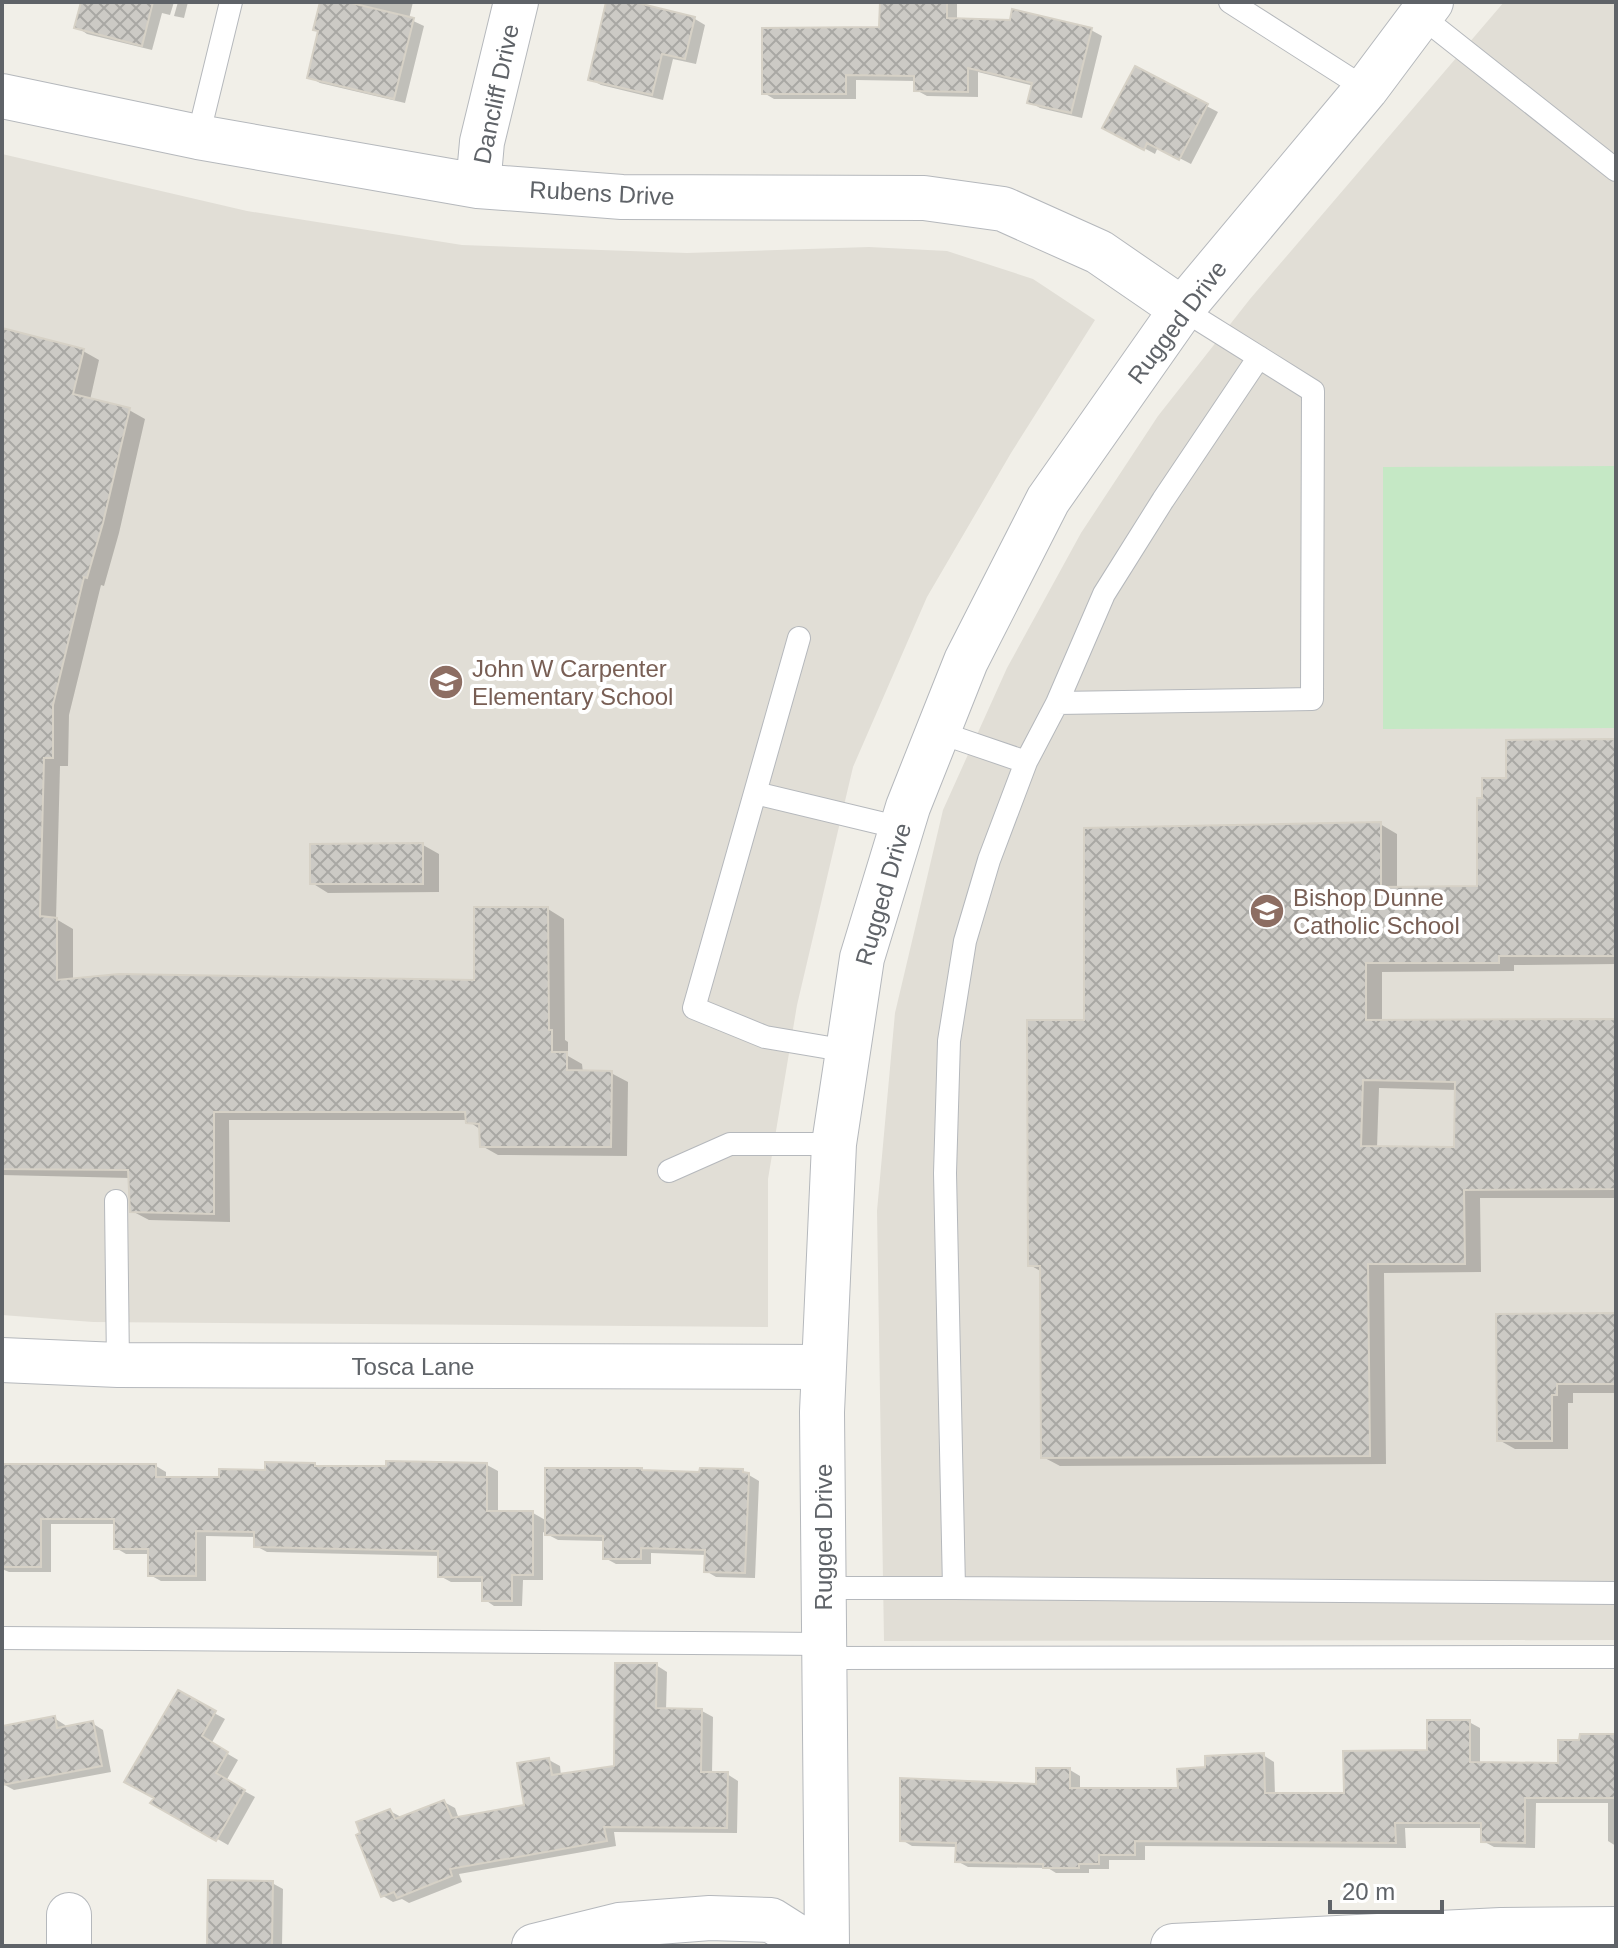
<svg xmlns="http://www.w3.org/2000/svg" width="1618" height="1948" viewBox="0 0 1618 1948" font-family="Helvetica,sans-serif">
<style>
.education{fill:#e1ded6}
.garden{fill:#c5e8c5}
.shadow{fill:#0003;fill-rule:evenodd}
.building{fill:url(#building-cross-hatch);stroke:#d6d1c6;stroke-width:2;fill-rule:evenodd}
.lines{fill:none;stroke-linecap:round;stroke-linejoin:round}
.service-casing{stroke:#b5b8bc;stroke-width:24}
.minor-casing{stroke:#b5b8bc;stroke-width:46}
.tertiary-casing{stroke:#b5b8bc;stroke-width:46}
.service{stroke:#fff;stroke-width:22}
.minor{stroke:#fff;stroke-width:44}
.tertiary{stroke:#fff;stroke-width:44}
.labels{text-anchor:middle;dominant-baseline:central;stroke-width:8;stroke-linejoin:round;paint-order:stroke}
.street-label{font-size:24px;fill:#5f6368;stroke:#fff}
.education-label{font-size:24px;fill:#785e54;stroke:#fff;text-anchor:start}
</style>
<defs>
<pattern id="building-cross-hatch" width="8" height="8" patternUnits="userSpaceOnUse" patternTransform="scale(2)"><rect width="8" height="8" fill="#cccac5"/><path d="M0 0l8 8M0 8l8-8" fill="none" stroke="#a9a8a4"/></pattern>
</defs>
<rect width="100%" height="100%" fill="#f1efe8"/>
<!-- education -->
<path class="education" d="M 1504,2 L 1616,2 L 1616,1640 L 884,1641 L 877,1211 L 895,1013 L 943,810 L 1007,668 L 1081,533 L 1158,416 L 1250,299 Z
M 2,154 L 247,211 L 462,245 L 687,253 L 869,247 L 947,251 L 1033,279 L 1095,320 L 1011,453 L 927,597 L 853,767 L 797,1005 L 768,1179 L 768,1327 L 93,1322 L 2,1315 Z"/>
<!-- garden -->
<path class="garden" d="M 1616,466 L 1616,728 L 1383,729 L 1383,467 Z"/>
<!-- shadow -->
<path class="shadow" d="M 83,2 L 174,2 L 170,15 L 162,13 L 152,50 L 87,34 L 77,27 Z
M 178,2 L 188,2 L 184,18 L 174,16 Z
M 322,2 L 413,2 L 409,19 L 424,26 L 405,103 L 320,83 L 309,77 L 320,31 Z
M 608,2 L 625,2 L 695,19 L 705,25 L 696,64 L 673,59 L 663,100 L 601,85 L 590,79 Z
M 882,2 L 957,2 L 957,20 L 1091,30 L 1102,36 L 1082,118 L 1040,108 L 1030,102 L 1034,86 L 978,72 L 978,97 L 927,96 L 916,90 L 916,81 L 856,80 L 856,99 L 774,99 L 764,93 L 881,29 Z
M 1147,75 L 1218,112 L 1191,164 L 1158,147 L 1155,154 L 1105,127 Z
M 2,331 L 83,351 L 99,360 L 90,400 L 129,410 L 145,419 L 119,533 L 104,586 L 101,585 L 69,715 L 68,766 L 60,766 L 56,919 L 73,929 L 73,981 L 476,982 L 548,909 L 564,919 L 565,1040 L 568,1042 L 568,1056 L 582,1064 L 583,1073 L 611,1073 L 628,1082 L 627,1156 L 498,1155 L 482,1146 L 481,1130 L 467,1120 L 229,1120 L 230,1222 L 149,1220 L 132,1211 L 130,1178 L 2,1175 Z
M 1616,741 L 1616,964 L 1514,965 L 1514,971 L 1382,972 L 1382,1022 L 1616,1021 L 1616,1198 L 1480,1198 L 1481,1272 L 1384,1273 L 1386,1464 L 1060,1466 L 1043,1457 L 1042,1272 L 1030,1265 L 1086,1022 L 1380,824 L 1397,834 L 1397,889 L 1479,888 L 1484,800 L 1508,780 ZM 1379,1088 L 1457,1090 L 1456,1149 L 1377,1148 Z
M 423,845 L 439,854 L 439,892 L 328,893 L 312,883 Z
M 1616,1315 L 1616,1393 L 1573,1393 L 1573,1403 L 1568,1403 L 1568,1449 L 1515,1449 L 1499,1440 Z
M 314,1465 L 321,1468 L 487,1465 L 498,1471 L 498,1513 L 533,1513 L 547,1521 L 645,1472 L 701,1474 L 742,1471 L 759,1481 L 755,1578 L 716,1577 L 706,1571 L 706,1555 L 651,1553 L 651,1564 L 616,1564 L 605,1558 L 605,1541 L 558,1540 L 543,1532 L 543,1580 L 523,1580 L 522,1606 L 494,1606 L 484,1599 L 484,1582 L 451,1582 L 440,1576 L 440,1556 L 267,1552 L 256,1546 L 256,1537 L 206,1536 L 206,1581 L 161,1581 L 150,1575 L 150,1554 L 126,1554 L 116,1548 L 116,1524 L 51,1524 L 51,1572 L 9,1572 L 2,1569 L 2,1466 L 156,1466 L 166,1472 L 166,1479 L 221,1479 Z
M 656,1665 L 667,1672 L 666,1710 L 702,1711 L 713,1717 L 712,1774 L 727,1774 L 738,1781 L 737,1833 L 614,1832 L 616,1846 L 459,1874 L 462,1882 L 409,1903 L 402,1899 L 393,1902 L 383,1896 L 390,1811 L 401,1817 L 444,1802 L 455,1808 L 459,1819 L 527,1807 L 549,1760 L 560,1766 L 561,1776 L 616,1768 Z
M 178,1693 L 225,1719 L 211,1744 L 238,1760 L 226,1781 L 255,1797 L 228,1845 L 153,1802 Z
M 54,1718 L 65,1725 L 66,1728 L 92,1723 L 103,1730 L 111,1772 L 14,1790 L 3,1784 L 2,1728 Z
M 1469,1722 L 1480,1728 L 1480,1764 L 1560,1765 L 1616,1736 L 1616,1846 L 1608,1841 L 1608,1803 L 1536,1803 L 1535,1848 L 1494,1847 L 1483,1841 L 1483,1828 L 1405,1828 L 1406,1848 L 1145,1846 L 1145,1860 L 1109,1860 L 1109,1869 L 1089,1869 L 1089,1873 L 1056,1873 L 1048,1868 L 968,1867 L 957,1861 L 957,1847 L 912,1846 L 902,1840 L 1038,1786 L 1070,1770 L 1080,1776 L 1080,1790 L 1180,1790 L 1208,1769 L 1263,1755 L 1274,1762 L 1275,1795 L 1346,1795 L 1428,1752 Z
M 272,1883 L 283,1889 L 282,1946 L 209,1946 Z"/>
<!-- building -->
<path class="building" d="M 81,2 L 153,2 L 142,46 L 74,28 Z
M 320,2 L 347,2 L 414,18 L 394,99 L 307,78 L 318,31 L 313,30 Z
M 606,2 L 634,2 L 695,17 L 685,59 L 662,54 L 652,95 L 588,80 Z
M 880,2 L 947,2 L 947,18 L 1010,20 L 1012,9 L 1092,28 L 1071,113 L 1027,103 L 1032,83 L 968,68 L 968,92 L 914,91 L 914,76 L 846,75 L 846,94 L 762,94 L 762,28 L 879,27 Z
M 1135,66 L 1208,104 L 1179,160 L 1147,143 L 1144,150 L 1102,128 Z
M 2,328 L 84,349 L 73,394 L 130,408 L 103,523 L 87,578 L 84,577 L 53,705 L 53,758 L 44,758 L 40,916 L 57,918 L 57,980 L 119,974 L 474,980 L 474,907 L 548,907 L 549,1030 L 552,1030 L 552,1052 L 567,1052 L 567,1070 L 612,1071 L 611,1147 L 480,1147 L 479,1124 L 466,1123 L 465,1112 L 214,1112 L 214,1214 L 130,1212 L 128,1170 L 2,1169 Z
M 1616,739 L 1616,956 L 1499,956 L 1499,963 L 1366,963 L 1366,1020 L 1616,1019 L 1616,1189 L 1464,1190 L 1465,1264 L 1368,1264 L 1370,1456 L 1041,1458 L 1040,1266 L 1028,1266 L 1027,1020 L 1084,1020 L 1084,828 L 1381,822 L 1381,887 L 1477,886 L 1477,798 L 1482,798 L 1482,778 L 1506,778 L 1506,740 ZM 1363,1080 L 1455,1082 L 1454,1147 L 1361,1146 Z
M 423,843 L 423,884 L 310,884 L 310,844 Z
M 1616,1313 L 1616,1384 L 1557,1384 L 1557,1395 L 1552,1395 L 1552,1441 L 1497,1441 L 1496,1314 Z
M 386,1461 L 487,1463 L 487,1511 L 533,1511 L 533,1575 L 512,1575 L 512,1601 L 482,1601 L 482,1577 L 438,1577 L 438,1551 L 254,1547 L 254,1532 L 196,1531 L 196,1576 L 148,1576 L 148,1549 L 114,1549 L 114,1519 L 41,1519 L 41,1567 L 2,1567 L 2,1464 L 156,1464 L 156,1477 L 219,1477 L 219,1469 L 265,1470 L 265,1462 L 315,1463 L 315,1466 L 386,1466 Z
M 545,1468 L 642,1468 L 642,1470 L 699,1472 L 700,1468 L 743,1469 L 743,1472 L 749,1473 L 745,1573 L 704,1572 L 705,1550 L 641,1548 L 641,1559 L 603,1559 L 603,1536 L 545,1535 Z
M 615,1663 L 657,1663 L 656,1708 L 702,1709 L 701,1772 L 728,1772 L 727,1828 L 604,1827 L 607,1841 L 450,1869 L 452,1876 L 397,1898 L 394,1892 L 381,1897 L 356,1835 L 360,1833 L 356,1822 L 390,1809 L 395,1819 L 444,1800 L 452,1818 L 524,1805 L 517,1763 L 549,1758 L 552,1775 L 614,1766 Z
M 178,1690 L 216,1711 L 202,1736 L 228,1752 L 216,1773 L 245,1790 L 216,1841 L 150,1803 L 154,1798 L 124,1782 Z
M 55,1716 L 57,1728 L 93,1721 L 102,1766 L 2,1785 L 2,1726 Z
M 1427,1720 L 1470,1720 L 1470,1762 L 1558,1763 L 1558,1740 L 1579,1740 L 1580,1734 L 1616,1734 L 1616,1798 L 1525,1798 L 1525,1843 L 1481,1842 L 1481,1823 L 1395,1823 L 1396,1843 L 1135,1841 L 1135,1855 L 1099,1855 L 1099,1864 L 1079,1864 L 1079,1868 L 1043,1868 L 1043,1864 L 955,1862 L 956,1843 L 900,1841 L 900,1778 L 1036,1784 L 1036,1768 L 1070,1768 L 1070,1788 L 1178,1788 L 1177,1769 L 1205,1767 L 1205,1756 L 1264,1753 L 1265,1793 L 1344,1793 L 1343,1751 L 1427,1750 Z
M 208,1880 L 273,1881 L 272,1946 L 207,1946 Z"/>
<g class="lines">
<!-- service casing -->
<g class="service-casing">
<path id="service" d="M 1230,2 L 1366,89
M 1421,16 L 1616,170
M 198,137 L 231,2
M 1259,357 L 1163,500 L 1104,594 L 1057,703 L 1026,762 L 989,860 L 965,941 L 949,1041 L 945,1173 L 954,1588 L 1616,1593
M 799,638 L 755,793 L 901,828
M 1057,703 L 1312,699 L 1313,391 L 1182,309
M 938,732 L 1026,762
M 755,793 L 694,1008 L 765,1037 L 848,1051
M 669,1171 L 730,1144 L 834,1144
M 116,1201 L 118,1365
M 823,1588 L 954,1588
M 2,1638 L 823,1644
M 824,1658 L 1616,1657"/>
</g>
<!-- minor casing -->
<g class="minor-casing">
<path id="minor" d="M 2,96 L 198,137 L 478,186 L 622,197 L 924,198 L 1003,209 L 1099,252 L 1182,309
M 478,186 L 482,142 L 516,2
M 2,1360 L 118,1365 L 823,1367
M 69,1915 L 69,1946
M 1173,1946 L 1501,1930 L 1616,1929"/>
</g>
<!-- tertiary casing -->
<g class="tertiary-casing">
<path id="tertiary" d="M 534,1946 L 619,1925 L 710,1918 L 771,1920 L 812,1946
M 827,1946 L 822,1412 L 834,1144 L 862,958 L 908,807 L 966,661 L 1048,500 L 1182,309 L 1366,89 L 1431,2"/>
</g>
<!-- service -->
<use href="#service" class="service"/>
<!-- minor -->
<use href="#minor" class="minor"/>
<!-- tertiary -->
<use href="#tertiary" class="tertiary"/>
</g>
<!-- icons -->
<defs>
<g id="school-disc" transform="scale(1.8)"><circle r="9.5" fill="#8d6e63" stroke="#fff"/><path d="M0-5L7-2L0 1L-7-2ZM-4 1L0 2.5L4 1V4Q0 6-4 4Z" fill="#fff"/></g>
</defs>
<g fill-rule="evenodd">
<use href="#school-disc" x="446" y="682"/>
<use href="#school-disc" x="1267" y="911"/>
</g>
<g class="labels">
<!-- street labels -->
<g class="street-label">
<text transform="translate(496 94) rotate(-78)">Dancliff Drive</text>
<text transform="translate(602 193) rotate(3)">Rubens Drive</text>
<text transform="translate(1177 322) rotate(-53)">Rugged Drive</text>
<text transform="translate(883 894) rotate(-74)">Rugged Drive</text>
<text x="413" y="1366">Tosca Lane</text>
<text transform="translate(823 1537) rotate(-90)">Rugged Drive</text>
</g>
<!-- education labels -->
<g class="education-label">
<text x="472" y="668">John W Carpenter<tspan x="472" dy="28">Elementary School</tspan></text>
<text x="1293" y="897">Bishop Dunne<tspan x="1293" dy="28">Catholic School</tspan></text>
</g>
</g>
<!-- border -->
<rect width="1618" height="1948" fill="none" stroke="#5f6368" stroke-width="8"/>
<!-- scale -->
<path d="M1330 1900v12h112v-12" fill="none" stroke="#5f6368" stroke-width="4"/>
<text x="1342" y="1900" font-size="24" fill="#5f6368" stroke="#ffffff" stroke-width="6" paint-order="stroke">20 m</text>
</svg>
